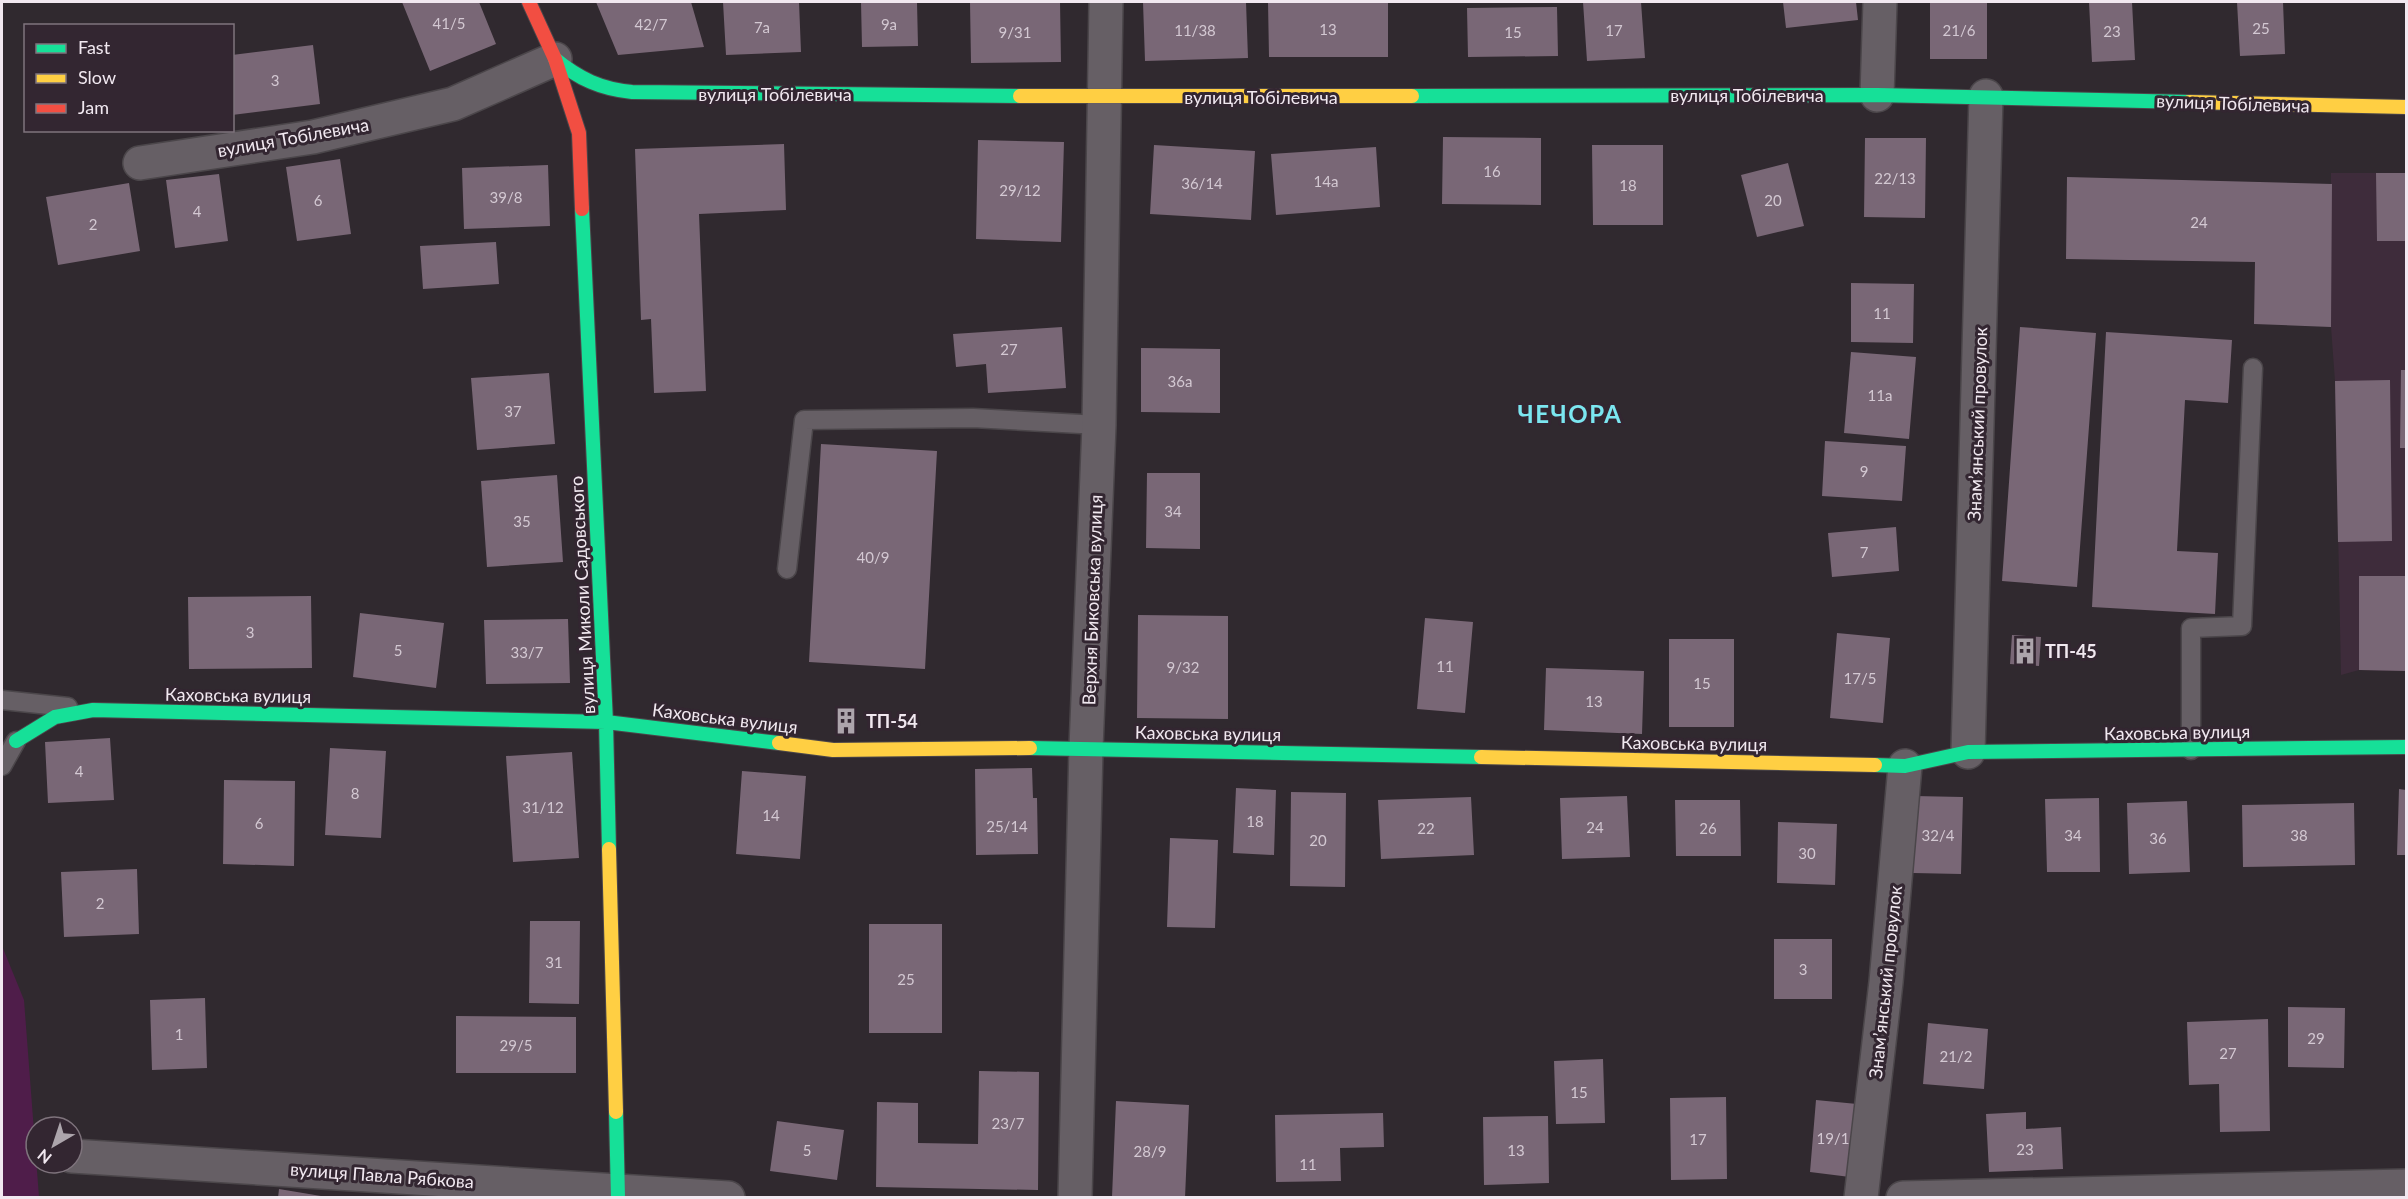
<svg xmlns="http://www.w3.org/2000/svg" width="2408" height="1199" viewBox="0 0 2408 1199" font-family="Lato,sans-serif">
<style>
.built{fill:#3e2c3b}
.green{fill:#4f1d4a}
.building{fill:#796776}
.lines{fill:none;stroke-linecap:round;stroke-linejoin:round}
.lane-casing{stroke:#4b464a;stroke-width:21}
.street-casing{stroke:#4b464a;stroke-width:36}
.fast-casing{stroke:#4b464a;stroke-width:16}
.slow-casing{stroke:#4b464a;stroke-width:16}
.jam-casing{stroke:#4b464a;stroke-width:16}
.lane{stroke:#665f65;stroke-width:18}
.street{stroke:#665f65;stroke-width:33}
.fast{stroke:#16e098;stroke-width:14}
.slow{stroke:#ffcf43;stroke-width:14}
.jam{stroke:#f24e42;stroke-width:14}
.labels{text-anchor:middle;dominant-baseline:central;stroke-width:6;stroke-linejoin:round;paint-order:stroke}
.number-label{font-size:15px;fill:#d3c8d2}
.street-label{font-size:18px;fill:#f1e8f0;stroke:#332631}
.poi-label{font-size:18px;font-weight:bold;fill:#f1e8f0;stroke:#332631;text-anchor:start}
.district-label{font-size:24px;font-weight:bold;letter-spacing:1.5px;fill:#7be6f0;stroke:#332631}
</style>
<rect width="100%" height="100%" fill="#30292f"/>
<!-- built -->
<path class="built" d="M 2331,173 L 2406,173 L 2406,671 L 2359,670 L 2341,675 L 2335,381 L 2331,327 Z"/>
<!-- green -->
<path class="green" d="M 2,946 L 24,1000 L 39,1197 L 2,1197 Z"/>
<!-- building -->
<path class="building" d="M 402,2 L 479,2 L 496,44 L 430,71 Z
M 596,2 L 691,2 L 704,47 L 618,55 Z
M 723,2 L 799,2 L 801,52 L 726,55 Z
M 861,2 L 917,2 L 918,46 L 862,47 Z
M 970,2 L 1060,2 L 1061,62 L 971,63 Z
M 1143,2 L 1246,2 L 1248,58 L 1145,61 Z
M 1268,2 L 1388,2 L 1388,57 L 1269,57 Z
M 1583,2 L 1641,2 L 1645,58 L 1587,61 Z
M 1783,2 L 1856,2 L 1858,20 L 1786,28 Z
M 1930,2 L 1987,2 L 1987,59 L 1930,59 Z
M 2089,2 L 2132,2 L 2135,60 L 2092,62 Z
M 2237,2 L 2283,2 L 2285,54 L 2240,56 Z
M 1557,7 L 1558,56 L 1468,57 L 1467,8 Z
M 313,45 L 320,104 L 232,115 L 232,55 Z
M 1443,137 L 1541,138 L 1541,205 L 1442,204 Z
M 1865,138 L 1926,138 L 1925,218 L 1864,217 Z
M 978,140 L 1064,142 L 1061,242 L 976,239 Z
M 784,144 L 786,210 L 699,214 L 706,391 L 654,393 L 651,319 L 641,320 L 635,149 Z
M 1154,145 L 1255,151 L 1251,220 L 1150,214 Z
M 1592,145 L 1663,145 L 1663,225 L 1593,225 Z
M 1376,147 L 1380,207 L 1276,215 L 1271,154 Z
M 340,159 L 351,234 L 297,241 L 286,167 Z
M 1788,163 L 1804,226 L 1757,237 L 1741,175 Z
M 548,165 L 550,226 L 464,229 L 462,168 Z
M 2376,173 L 2406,173 L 2406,241 L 2377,241 Z
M 219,174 L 228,241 L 175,248 L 166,180 Z
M 2067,177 L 2332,184 L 2331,327 L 2254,324 L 2255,262 L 2066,259 Z
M 129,183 L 140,251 L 58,265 L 46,197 Z
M 496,242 L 499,284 L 423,289 L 420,246 Z
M 1851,283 L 1914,284 L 1913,343 L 1851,342 Z
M 1062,327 L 1066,388 L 988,393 L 986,364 L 956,367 L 953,334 Z
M 2020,327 L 2096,333 L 2077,587 L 2002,581 Z
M 2106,332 L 2232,340 L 2228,403 L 2185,400 L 2177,551 L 2218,553 L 2215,614 L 2092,607 Z
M 1141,348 L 1220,349 L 1220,413 L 1141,412 Z
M 1851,352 L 1916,357 L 1909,439 L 1844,433 Z
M 2401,370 L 2406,370 L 2406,448 L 2400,448 Z
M 549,373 L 555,444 L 477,450 L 471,378 Z
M 2390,380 L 2392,541 L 2338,542 L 2335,381 Z
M 1825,441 L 1906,446 L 1902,501 L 1822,496 Z
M 821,444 L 937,451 L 925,669 L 809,662 Z
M 1147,473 L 1200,473 L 1200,549 L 1146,548 Z
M 557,475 L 563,562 L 487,567 L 481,481 Z
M 1896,527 L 1899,571 L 1832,577 L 1828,533 Z
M 2359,576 L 2406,576 L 2406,671 L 2359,670 Z
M 311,596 L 312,668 L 189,669 L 188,597 Z
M 360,613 L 444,623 L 436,688 L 353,677 Z
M 1138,615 L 1228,616 L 1228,719 L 1137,718 Z
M 1425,618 L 1473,622 L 1465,713 L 1417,709 Z
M 568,619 L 570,683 L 486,684 L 484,620 Z
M 1837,633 L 1890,638 L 1883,723 L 1830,718 Z
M 2012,635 L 2041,637 L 2039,666 L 2010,664 Z
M 1669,639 L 1734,639 L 1734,727 L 1669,727 Z
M 1546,668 L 1644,671 L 1642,734 L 1544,730 Z
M 840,711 L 853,712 L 852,730 L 839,729 Z
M 110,738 L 114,800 L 48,803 L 45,742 Z
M 330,748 L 386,751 L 381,838 L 325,835 Z
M 572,752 L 579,858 L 513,862 L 506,756 Z
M 1032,768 L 1033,798 L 1037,798 L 1038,854 L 976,855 L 975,769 Z
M 742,771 L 806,776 L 800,859 L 736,854 Z
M 224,780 L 295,781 L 294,866 L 223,864 Z
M 1236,788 L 1276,790 L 1274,855 L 1233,853 Z
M 2399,789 L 2406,790 L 2406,855 L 2397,855 Z
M 1291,792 L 1346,793 L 1345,887 L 1290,886 Z
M 1627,796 L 1630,857 L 1562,859 L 1560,798 Z
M 1914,796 L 1963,797 L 1961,874 L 1913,873 Z
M 1471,797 L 1474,855 L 1381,859 L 1378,800 Z
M 2099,798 L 2100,872 L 2047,872 L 2045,799 Z
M 1675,800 L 1740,800 L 1741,856 L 1676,856 Z
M 2187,801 L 2190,872 L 2129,874 L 2127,803 Z
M 2354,803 L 2355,865 L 2243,867 L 2242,805 Z
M 1778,822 L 1837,824 L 1835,885 L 1777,883 Z
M 1170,838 L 1218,840 L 1215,928 L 1167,927 Z
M 137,869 L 139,934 L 64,937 L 61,872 Z
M 530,921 L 580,921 L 579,1004 L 529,1003 Z
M 869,924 L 942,924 L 942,1033 L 869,1033 Z
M 1774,939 L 1832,939 L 1832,999 L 1774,999 Z
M 205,998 L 207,1068 L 152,1070 L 150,1000 Z
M 2288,1007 L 2345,1008 L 2344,1068 L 2288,1067 Z
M 456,1016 L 576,1017 L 576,1073 L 456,1073 Z
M 2268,1019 L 2270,1131 L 2220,1132 L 2219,1084 L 2189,1085 L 2187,1022 Z
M 1928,1023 L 1988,1029 L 1984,1089 L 1923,1084 Z
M 1603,1059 L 1605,1123 L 1556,1124 L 1554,1061 Z
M 979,1071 L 1039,1072 L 1038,1190 L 876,1187 L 877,1102 L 918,1103 L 918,1143 L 978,1144 Z
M 1726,1097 L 1727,1179 L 1671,1180 L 1670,1098 Z
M 1816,1100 L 1857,1104 L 1850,1177 L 1810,1172 Z
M 1116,1101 L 1189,1105 L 1185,1198 L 1112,1197 Z
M 2026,1112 L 2026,1129 L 2061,1127 L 2063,1169 L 1989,1172 L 1986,1114 Z
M 1383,1113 L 1384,1147 L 1340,1148 L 1341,1181 L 1276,1182 L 1275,1115 Z
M 1548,1116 L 1549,1183 L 1484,1185 L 1483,1117 Z
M 777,1121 L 844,1130 L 837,1180 L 770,1171 Z
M 279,1189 L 321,1196 L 321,1198 L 278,1198 Z"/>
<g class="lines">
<!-- lane casing -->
<g class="lane-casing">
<path id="lane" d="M 787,569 L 804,420 L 973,418 L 1099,425
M 2,700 L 68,707
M 2191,750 L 2191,628 L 2242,626 L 2253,368
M 2,766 L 16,741"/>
</g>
<!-- street casing -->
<g class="street-casing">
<path id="street" d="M 1877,95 L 1880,2
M 140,163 L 313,137 L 453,104 L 555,59
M 1968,752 L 1986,96
M 72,1156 L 728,1198
M 1075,1198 L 1086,748 L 1099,425 L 1106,2
M 1861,1198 L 1886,982 L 1905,766
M 1903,1198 L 2406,1186"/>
</g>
<!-- fast casing -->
<g class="fast-casing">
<path id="fast" d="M 555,59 C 579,79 601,89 632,92 L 1020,96
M 1412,96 L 1877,95 L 2189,102
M 582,209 L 606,722 L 609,849
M 16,741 L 55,717 L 93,710 L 606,722 L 779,743
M 1030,748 L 1481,757
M 1875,765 L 1905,766 L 1968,752 L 2406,747
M 616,1112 L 618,1198"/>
</g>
<!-- slow casing -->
<g class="slow-casing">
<path id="slow" d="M 1020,96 L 1412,96
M 2189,102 L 2406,107
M 779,743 L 833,750 L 1030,748
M 1481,757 L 1875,765
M 609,849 L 616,1112"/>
</g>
<!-- jam casing -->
<g class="jam-casing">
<path id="jam" d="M 529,2 L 555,59 L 579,133 L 582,209"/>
</g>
<!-- lane -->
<use href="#lane" class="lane"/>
<!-- street -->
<use href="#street" class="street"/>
<!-- fast -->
<use href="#fast" class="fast"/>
<!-- slow -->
<use href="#slow" class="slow"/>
<!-- jam -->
<use href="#jam" class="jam"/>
</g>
<!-- icons -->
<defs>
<g id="building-bare" transform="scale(2.07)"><path d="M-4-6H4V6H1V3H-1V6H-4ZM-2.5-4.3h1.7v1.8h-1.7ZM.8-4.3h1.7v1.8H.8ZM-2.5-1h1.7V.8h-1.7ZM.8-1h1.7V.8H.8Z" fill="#ada5ac" stroke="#332631" stroke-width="2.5" paint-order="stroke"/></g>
</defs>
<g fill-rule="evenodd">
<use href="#building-bare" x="2025" y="651"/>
<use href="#building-bare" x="846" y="721"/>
</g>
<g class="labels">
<!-- number labels -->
<g class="number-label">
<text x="449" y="23">41/5</text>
<text x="651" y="24">42/7</text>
<text x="889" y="24">9а</text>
<text x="762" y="27">7а</text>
<text x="2261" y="28">25</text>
<text x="1328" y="29">13</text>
<text x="1195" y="30">11/38</text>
<text x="1614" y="30">17</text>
<text x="1959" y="30">21/6</text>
<text x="2112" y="31">23</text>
<text x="1015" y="32">9/31</text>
<text x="1513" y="32">15</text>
<text x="275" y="80">3</text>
<text x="1492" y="171">16</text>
<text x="1895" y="178">22/13</text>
<text x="1326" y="181">14а</text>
<text x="1202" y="183">36/14</text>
<text x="1628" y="185">18</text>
<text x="1020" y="190">29/12</text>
<text x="506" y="197">39/8</text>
<text x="318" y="200">6</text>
<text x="1773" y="200">20</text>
<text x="197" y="211">4</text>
<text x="2199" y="222">24</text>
<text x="93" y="224">2</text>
<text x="1882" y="313">11</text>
<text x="1009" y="349">27</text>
<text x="1180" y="381">36а</text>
<text x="1880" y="395">11а</text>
<text x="513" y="411">37</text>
<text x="1864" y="471">9</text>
<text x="1173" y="511">34</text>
<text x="522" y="521">35</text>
<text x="1864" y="552">7</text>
<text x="873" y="557">40/9</text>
<text x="250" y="632">3</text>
<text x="398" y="650">5</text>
<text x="527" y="652">33/7</text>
<text x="1445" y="666">11</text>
<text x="1183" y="667">9/32</text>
<text x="1860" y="678">17/5</text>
<text x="1702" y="683">15</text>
<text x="1594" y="701">13</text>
<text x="79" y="771">4</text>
<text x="355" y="793">8</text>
<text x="543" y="807">31/12</text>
<text x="771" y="815">14</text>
<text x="1255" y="821">18</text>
<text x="259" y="823">6</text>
<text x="1007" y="826">25/14</text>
<text x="1595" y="827">24</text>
<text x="1426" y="828">22</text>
<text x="1708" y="828">26</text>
<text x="1938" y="835">32/4</text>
<text x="2073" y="835">34</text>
<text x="2299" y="835">38</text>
<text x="2158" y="838">36</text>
<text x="1318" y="840">20</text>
<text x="1807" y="853">30</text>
<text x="100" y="903">2</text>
<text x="554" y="962">31</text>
<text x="1803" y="969">3</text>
<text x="906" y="979">25</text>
<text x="179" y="1034">1</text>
<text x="2316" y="1038">29</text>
<text x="516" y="1045">29/5</text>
<text x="2228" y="1053">27</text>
<text x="1956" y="1056">21/2</text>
<text x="1579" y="1092">15</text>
<text x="1008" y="1123">23/7</text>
<text x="1833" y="1138">19/1</text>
<text x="1698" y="1139">17</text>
<text x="2025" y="1149">23</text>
<text x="807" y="1150">5</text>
<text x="1516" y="1150">13</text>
<text x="1150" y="1151">28/9</text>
<text x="1308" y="1164">11</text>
</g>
<!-- street labels -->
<g class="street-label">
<text x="775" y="94">вулиця Тобілевича</text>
<text x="1747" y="95">вулиця Тобілевича</text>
<text x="1261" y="97">вулиця Тобілевича</text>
<text transform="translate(2233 103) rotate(2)">вулиця Тобілевича</text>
<text transform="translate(293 137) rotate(-10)">вулиця Тобілевича</text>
<text transform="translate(1977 424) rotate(-88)">Знамʼянський провулок</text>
<text transform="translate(582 595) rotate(-93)">вулиця Миколи Садовського</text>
<text transform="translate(1092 600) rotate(-88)">Верхня Биковська вулиця</text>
<text transform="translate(238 695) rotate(1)">Каховська вулиця</text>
<text transform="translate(725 718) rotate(7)">Каховська вулиця</text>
<text transform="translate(2177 732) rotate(-1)">Каховська вулиця</text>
<text transform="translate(1208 733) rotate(1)">Каховська вулиця</text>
<text transform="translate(1694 743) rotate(1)">Каховська вулиця</text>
<text transform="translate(1885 982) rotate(-84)">Знамʼянський провулок</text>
<text transform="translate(382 1175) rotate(4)">вулиця Павла Рябкова</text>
</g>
<!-- poi labels -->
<g class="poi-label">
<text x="2045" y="651">ТП-45</text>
<text x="866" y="721">ТП-54</text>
</g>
<!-- district labels -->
<g class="district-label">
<text x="1570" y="413">ЧЕЧОРА</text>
</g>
</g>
<!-- border -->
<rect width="2408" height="1199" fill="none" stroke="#f1e8f0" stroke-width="6"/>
<!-- legend -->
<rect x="24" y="24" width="210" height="108" fill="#332631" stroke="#7f747d" stroke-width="1.5"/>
<rect x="36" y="44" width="30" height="9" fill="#16e098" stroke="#7f747d" stroke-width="1.5"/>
<text x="78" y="54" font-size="18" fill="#f1e8f0">Fast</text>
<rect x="36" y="74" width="30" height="9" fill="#ffcf43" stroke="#7f747d" stroke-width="1.5"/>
<text x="78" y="84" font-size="18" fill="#f1e8f0">Slow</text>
<rect x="36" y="104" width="30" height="9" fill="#f24e42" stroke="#7f747d" stroke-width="1.5"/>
<text x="78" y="114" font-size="18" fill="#f1e8f0">Jam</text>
<!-- north arrow -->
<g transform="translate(54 1145) rotate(219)"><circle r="28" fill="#332631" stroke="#7f747d" stroke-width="1.5"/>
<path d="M0-4.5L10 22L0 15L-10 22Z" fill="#ada5ac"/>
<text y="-9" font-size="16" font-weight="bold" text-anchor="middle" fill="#f1e8f0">N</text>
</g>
</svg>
